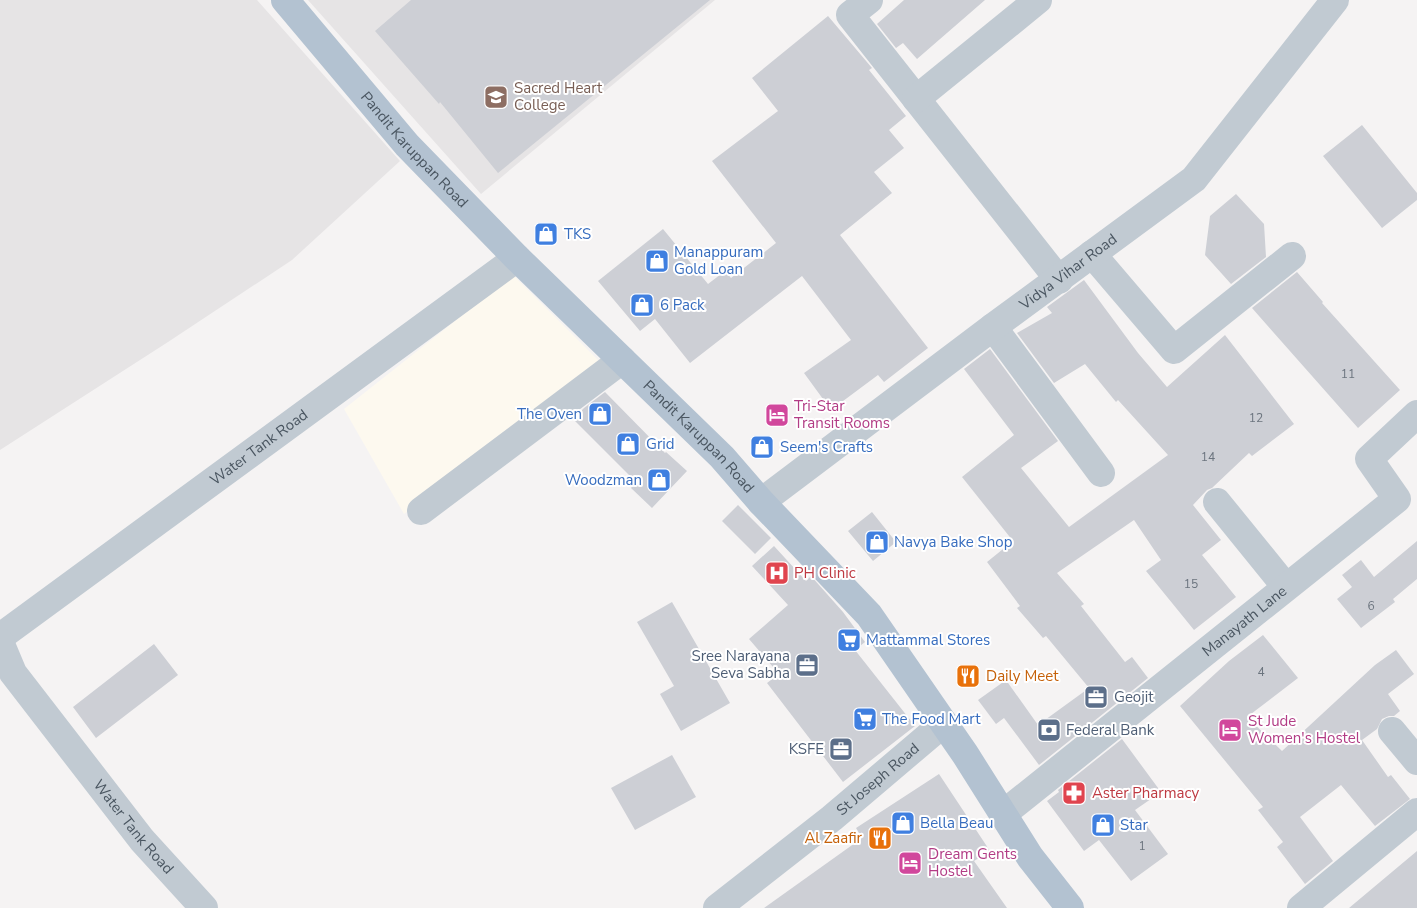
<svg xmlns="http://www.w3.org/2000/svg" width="1417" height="908" viewBox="0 0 1417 908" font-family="'Nunito Sans',sans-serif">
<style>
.commercial{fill:#fdf9ef}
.education{fill:#e6e4e5}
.building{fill:#cdcfd5}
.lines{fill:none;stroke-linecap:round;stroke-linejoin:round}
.minor{stroke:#c1cad2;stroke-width:28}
.major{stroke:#b3c2d1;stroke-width:28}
.labels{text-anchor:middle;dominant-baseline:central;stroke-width:4;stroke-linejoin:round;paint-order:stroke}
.number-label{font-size:12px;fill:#6b747e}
.education-label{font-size:15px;fill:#785e54;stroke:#fff;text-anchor:start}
.street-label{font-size:15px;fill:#4a5661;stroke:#fff}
.shop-label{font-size:15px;fill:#366cbe;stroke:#fff;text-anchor:start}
.hotel-label{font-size:15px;fill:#b23c85;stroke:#fff;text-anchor:start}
.health-label{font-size:15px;fill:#be3a42;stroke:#fff;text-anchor:start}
.service-label{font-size:15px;fill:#4e5e75;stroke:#fff;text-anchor:end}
.food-label{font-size:15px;fill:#c56008;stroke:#fff;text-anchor:start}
</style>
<rect width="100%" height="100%" fill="#f5f3f3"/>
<!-- commercial -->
<path class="commercial" d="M 513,275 L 600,362 L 404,514 L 344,409 Z"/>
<!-- education -->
<path class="education" d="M 0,0 L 257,0 L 400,161 L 292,260 L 168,342 L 0,450 Z
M 308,0 L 715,0 L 481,194 Z"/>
<!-- building -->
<path class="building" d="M 411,0 L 710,0 L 498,173 L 440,102 L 439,104 L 375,31 Z
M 904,0 L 985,0 L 917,59 L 903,43 L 896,48 L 877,24 Z
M 828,16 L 872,68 L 869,70 L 906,116 L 889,130 L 904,148 L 874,172 L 892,193 L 840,235 L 928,348 L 884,382 L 878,375 L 831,410 L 804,373 L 851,340 L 802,276 L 690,363 L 655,319 L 640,331 L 598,281 L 663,229 L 708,284 L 725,271 L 731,278 L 776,243 L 712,161 L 778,111 L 752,78 Z
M 1362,125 L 1417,193 L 1417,200 L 1382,228 L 1323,156 Z
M 1236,194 L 1264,224 L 1266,257 L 1231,284 L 1205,255 L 1210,216 Z
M 1297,272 L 1323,302 L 1322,303 L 1400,390 L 1358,428 L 1252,308 Z
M 1084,280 L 1138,353 L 1167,387 L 1225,335 L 1294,424 L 1252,456 L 1249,453 L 1212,488 L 1207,490 L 1193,505 L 1221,540 L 1202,555 L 1236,597 L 1194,630 L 1146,571 L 1161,560 L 1134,520 L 1057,573 L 1084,604 L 1081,606 L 1125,662 L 1132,657 L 1148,678 L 1039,765 L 1004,718 L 996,724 L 978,700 L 1006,680 L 1038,725 L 1089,688 L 1046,636 L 1043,638 L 1017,608 L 1020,606 L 987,562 L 1013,541 L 962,477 L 1014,435 L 964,369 L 990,349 L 1058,441 L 1021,468 L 1069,527 L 1168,455 L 1118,400 L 1116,402 L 1085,364 L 1054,383 L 1017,333 L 1052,313 L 1047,307 Z
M 605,392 L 665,453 L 666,452 L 687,471 L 652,508 L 631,488 L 636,482 L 573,419 L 584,408 Z
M 738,505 L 771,538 L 755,554 L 722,521 Z
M 872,512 L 896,542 L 873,561 L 848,531 Z
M 1417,541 L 1417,579 L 1393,599 L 1395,602 L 1361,628 L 1337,599 L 1352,587 L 1342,575 L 1361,560 L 1374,577 Z
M 774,546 L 806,581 L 811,576 L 843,612 L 865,642 L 855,650 L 915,726 L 843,782 L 767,683 L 779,674 L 749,639 L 788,605 L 752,566 Z
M 672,602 L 730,703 L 681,731 L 660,694 L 674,686 L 637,622 Z
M 1263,635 L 1298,678 L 1247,717 L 1282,751 L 1375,665 L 1396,650 L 1414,674 L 1388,694 L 1400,711 L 1394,716 L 1389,716 L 1382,719 L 1377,729 L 1362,740 L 1388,777 L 1391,775 L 1410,799 L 1375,826 L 1341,785 L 1300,817 L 1333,861 L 1305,884 L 1277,847 L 1283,842 L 1258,810 L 1263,807 L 1180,706 L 1229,661 Z
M 154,644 L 178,675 L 96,738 L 73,707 Z
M 1122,739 L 1161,792 L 1135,810 L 1168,854 L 1131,881 L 1099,840 L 1084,851 L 1047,801 L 1059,792 L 1058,790 Z
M 672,755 L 696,797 L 635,830 L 611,788 Z
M 939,774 L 990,851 L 974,861 L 1007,908 L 764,908 L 862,838 L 856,828 Z
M 1417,851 L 1417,908 L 1349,908 Z"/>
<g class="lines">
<!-- minor -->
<g class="minor">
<path d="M 869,0 L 850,15 L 1059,280"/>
<path d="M 916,99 L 1038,0"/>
<path d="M 1092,254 L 1174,350 L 1292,256"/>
<path d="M 993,327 L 1101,473"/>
<path id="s1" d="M 761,502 L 993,327 L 1194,179 L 1335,0"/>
<path d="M 1217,502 L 1286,587"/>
<path d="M 421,511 L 622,360"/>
<path id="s2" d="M 0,637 L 517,258"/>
<path id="s3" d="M 0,642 L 13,673 L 142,840 L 204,908"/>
<path d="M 1392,731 L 1417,761"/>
<path id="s4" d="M 1003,814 L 1397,499 L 1369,459 L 1417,414"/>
<path id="s5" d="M 717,908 L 832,818 L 944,723"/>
<path d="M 1301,908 L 1417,812"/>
</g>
<!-- major -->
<path class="major" id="s6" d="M 285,0 L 407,145 L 517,258 L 722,457 L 761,502 L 869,615 L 965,754 L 1030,857 L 1070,908"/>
</g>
<!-- icons -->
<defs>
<g id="university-square" transform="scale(1.25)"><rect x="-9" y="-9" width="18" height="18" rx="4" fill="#8d6e63" stroke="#fff"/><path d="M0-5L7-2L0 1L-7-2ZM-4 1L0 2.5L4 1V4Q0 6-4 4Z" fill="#fff"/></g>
<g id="shop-square" transform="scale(1.25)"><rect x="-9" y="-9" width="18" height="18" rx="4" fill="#3f7fe0" stroke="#fff"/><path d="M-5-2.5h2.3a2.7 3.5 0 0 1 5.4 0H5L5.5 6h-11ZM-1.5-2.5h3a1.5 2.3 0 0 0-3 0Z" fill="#fff"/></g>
<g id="hotel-square" transform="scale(1.25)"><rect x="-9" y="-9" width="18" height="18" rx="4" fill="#d1479c" stroke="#fff"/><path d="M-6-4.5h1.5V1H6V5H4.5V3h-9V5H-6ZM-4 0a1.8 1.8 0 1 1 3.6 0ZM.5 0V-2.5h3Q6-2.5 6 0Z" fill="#fff"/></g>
<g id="hospital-square" transform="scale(1.25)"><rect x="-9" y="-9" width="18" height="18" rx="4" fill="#e0444e" stroke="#fff"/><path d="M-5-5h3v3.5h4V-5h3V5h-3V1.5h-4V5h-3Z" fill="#fff"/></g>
<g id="supermarket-square" transform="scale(1.25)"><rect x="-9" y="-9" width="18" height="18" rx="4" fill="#3f7fe0" stroke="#fff"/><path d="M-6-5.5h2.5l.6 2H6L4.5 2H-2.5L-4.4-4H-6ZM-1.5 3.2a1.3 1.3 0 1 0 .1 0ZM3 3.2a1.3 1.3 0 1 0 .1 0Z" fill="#fff"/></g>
<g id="office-square" transform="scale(1.25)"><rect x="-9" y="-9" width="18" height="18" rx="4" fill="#5c6f8a" stroke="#fff"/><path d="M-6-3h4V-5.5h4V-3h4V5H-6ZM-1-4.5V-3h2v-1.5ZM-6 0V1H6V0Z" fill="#fff"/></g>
<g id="restaurant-square" transform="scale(1.25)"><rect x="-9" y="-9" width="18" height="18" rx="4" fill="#e8710a" stroke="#fff"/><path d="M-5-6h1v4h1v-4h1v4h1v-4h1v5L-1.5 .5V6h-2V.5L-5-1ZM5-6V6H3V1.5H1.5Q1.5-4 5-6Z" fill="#fff"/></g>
<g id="bank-square" transform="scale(1.25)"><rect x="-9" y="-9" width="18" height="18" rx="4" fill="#5c6f8a" stroke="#fff"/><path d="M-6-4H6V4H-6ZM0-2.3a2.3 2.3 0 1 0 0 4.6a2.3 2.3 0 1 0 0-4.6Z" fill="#fff"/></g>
<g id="pharmacy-square" transform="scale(1.25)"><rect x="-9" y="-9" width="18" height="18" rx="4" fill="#e0444e" stroke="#fff"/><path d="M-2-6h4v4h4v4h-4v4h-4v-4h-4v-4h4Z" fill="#fff"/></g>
</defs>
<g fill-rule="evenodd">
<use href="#university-square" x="496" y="97"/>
<use href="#shop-square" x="546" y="234"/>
<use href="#shop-square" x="657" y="261"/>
<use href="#shop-square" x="642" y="305"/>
<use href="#shop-square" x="600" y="414"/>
<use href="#hotel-square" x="777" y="415"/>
<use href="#shop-square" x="628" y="444"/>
<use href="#shop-square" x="762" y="447"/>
<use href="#shop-square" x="659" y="480"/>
<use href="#shop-square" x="877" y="542"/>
<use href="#hospital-square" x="777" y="573"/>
<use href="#supermarket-square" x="849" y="640"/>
<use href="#office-square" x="807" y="665"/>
<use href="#restaurant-square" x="968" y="676"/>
<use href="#office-square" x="1096" y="697"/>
<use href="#supermarket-square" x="865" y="719"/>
<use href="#bank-square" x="1049" y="730"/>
<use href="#hotel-square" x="1230" y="730"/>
<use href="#office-square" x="841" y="749"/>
<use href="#pharmacy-square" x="1074" y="793"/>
<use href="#shop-square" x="903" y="823"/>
<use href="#shop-square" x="1103" y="825"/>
<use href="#restaurant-square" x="880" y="838"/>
<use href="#hotel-square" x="910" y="863"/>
</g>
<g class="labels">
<!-- number labels -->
<g class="number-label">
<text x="1348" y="374">11</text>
<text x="1256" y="418">12</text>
<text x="1208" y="457">14</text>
<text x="1191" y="584">15</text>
<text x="1371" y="606">6</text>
<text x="1261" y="672">4</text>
<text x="1142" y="846">1</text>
</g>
<!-- education labels -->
<g class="education-label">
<text x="514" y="88">Sacred Heart<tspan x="514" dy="17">College</tspan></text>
</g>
<!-- street labels -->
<g class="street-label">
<text stroke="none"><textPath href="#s6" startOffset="198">Pandit Karuppan Road</textPath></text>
<text stroke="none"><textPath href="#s1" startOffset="384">Vidya Vihar Road</textPath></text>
<text stroke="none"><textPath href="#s6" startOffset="602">Pandit Karuppan Road</textPath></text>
<text stroke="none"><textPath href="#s2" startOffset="321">Water Tank Road</textPath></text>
<text stroke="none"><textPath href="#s4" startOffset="309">Manayath Lane</textPath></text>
<text stroke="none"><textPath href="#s5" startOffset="206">St Joseph Road</textPath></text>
<text stroke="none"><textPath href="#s3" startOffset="229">Water Tank Road</textPath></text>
</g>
<!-- shop labels -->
<g class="shop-label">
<text x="564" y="234">TKS</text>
<text x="674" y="252">Manappuram<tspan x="674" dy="17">Gold Loan</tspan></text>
<text x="660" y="305">6 Pack</text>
<text x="582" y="414" text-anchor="end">The Oven</text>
<text x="646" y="444">Grid</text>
<text x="780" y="447">Seem's Crafts</text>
<text x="642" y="480" text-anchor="end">Woodzman</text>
<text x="894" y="542">Navya Bake Shop</text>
<text x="866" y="640">Mattammal Stores</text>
<text x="882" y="719">The Food Mart</text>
<text x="920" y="823">Bella Beau</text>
<text x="1120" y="825">Star</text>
</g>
<!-- hotel labels -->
<g class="hotel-label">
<text x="794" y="406">Tri-Star<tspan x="794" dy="17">Transit Rooms</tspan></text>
<text x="1248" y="721">St Jude<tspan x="1248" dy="17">Women's Hostel</tspan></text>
<text x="928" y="854">Dream Gents<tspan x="928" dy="17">Hostel</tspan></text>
</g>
<!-- health labels -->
<g class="health-label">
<text x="794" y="573">PH Clinic</text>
<text x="1092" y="793">Aster Pharmacy</text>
</g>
<!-- service labels -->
<g class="service-label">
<text x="790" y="656">Sree Narayana<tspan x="790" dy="17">Seva Sabha</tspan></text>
<text x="1114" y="697" text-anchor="start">Geojit</text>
<text x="1066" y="730" text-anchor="start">Federal Bank</text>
<text x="824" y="749">KSFE</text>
</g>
<!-- food labels -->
<g class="food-label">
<text x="986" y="676">Daily Meet</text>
<text x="862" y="838" text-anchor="end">Al Zaafir</text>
</g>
</g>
</svg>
